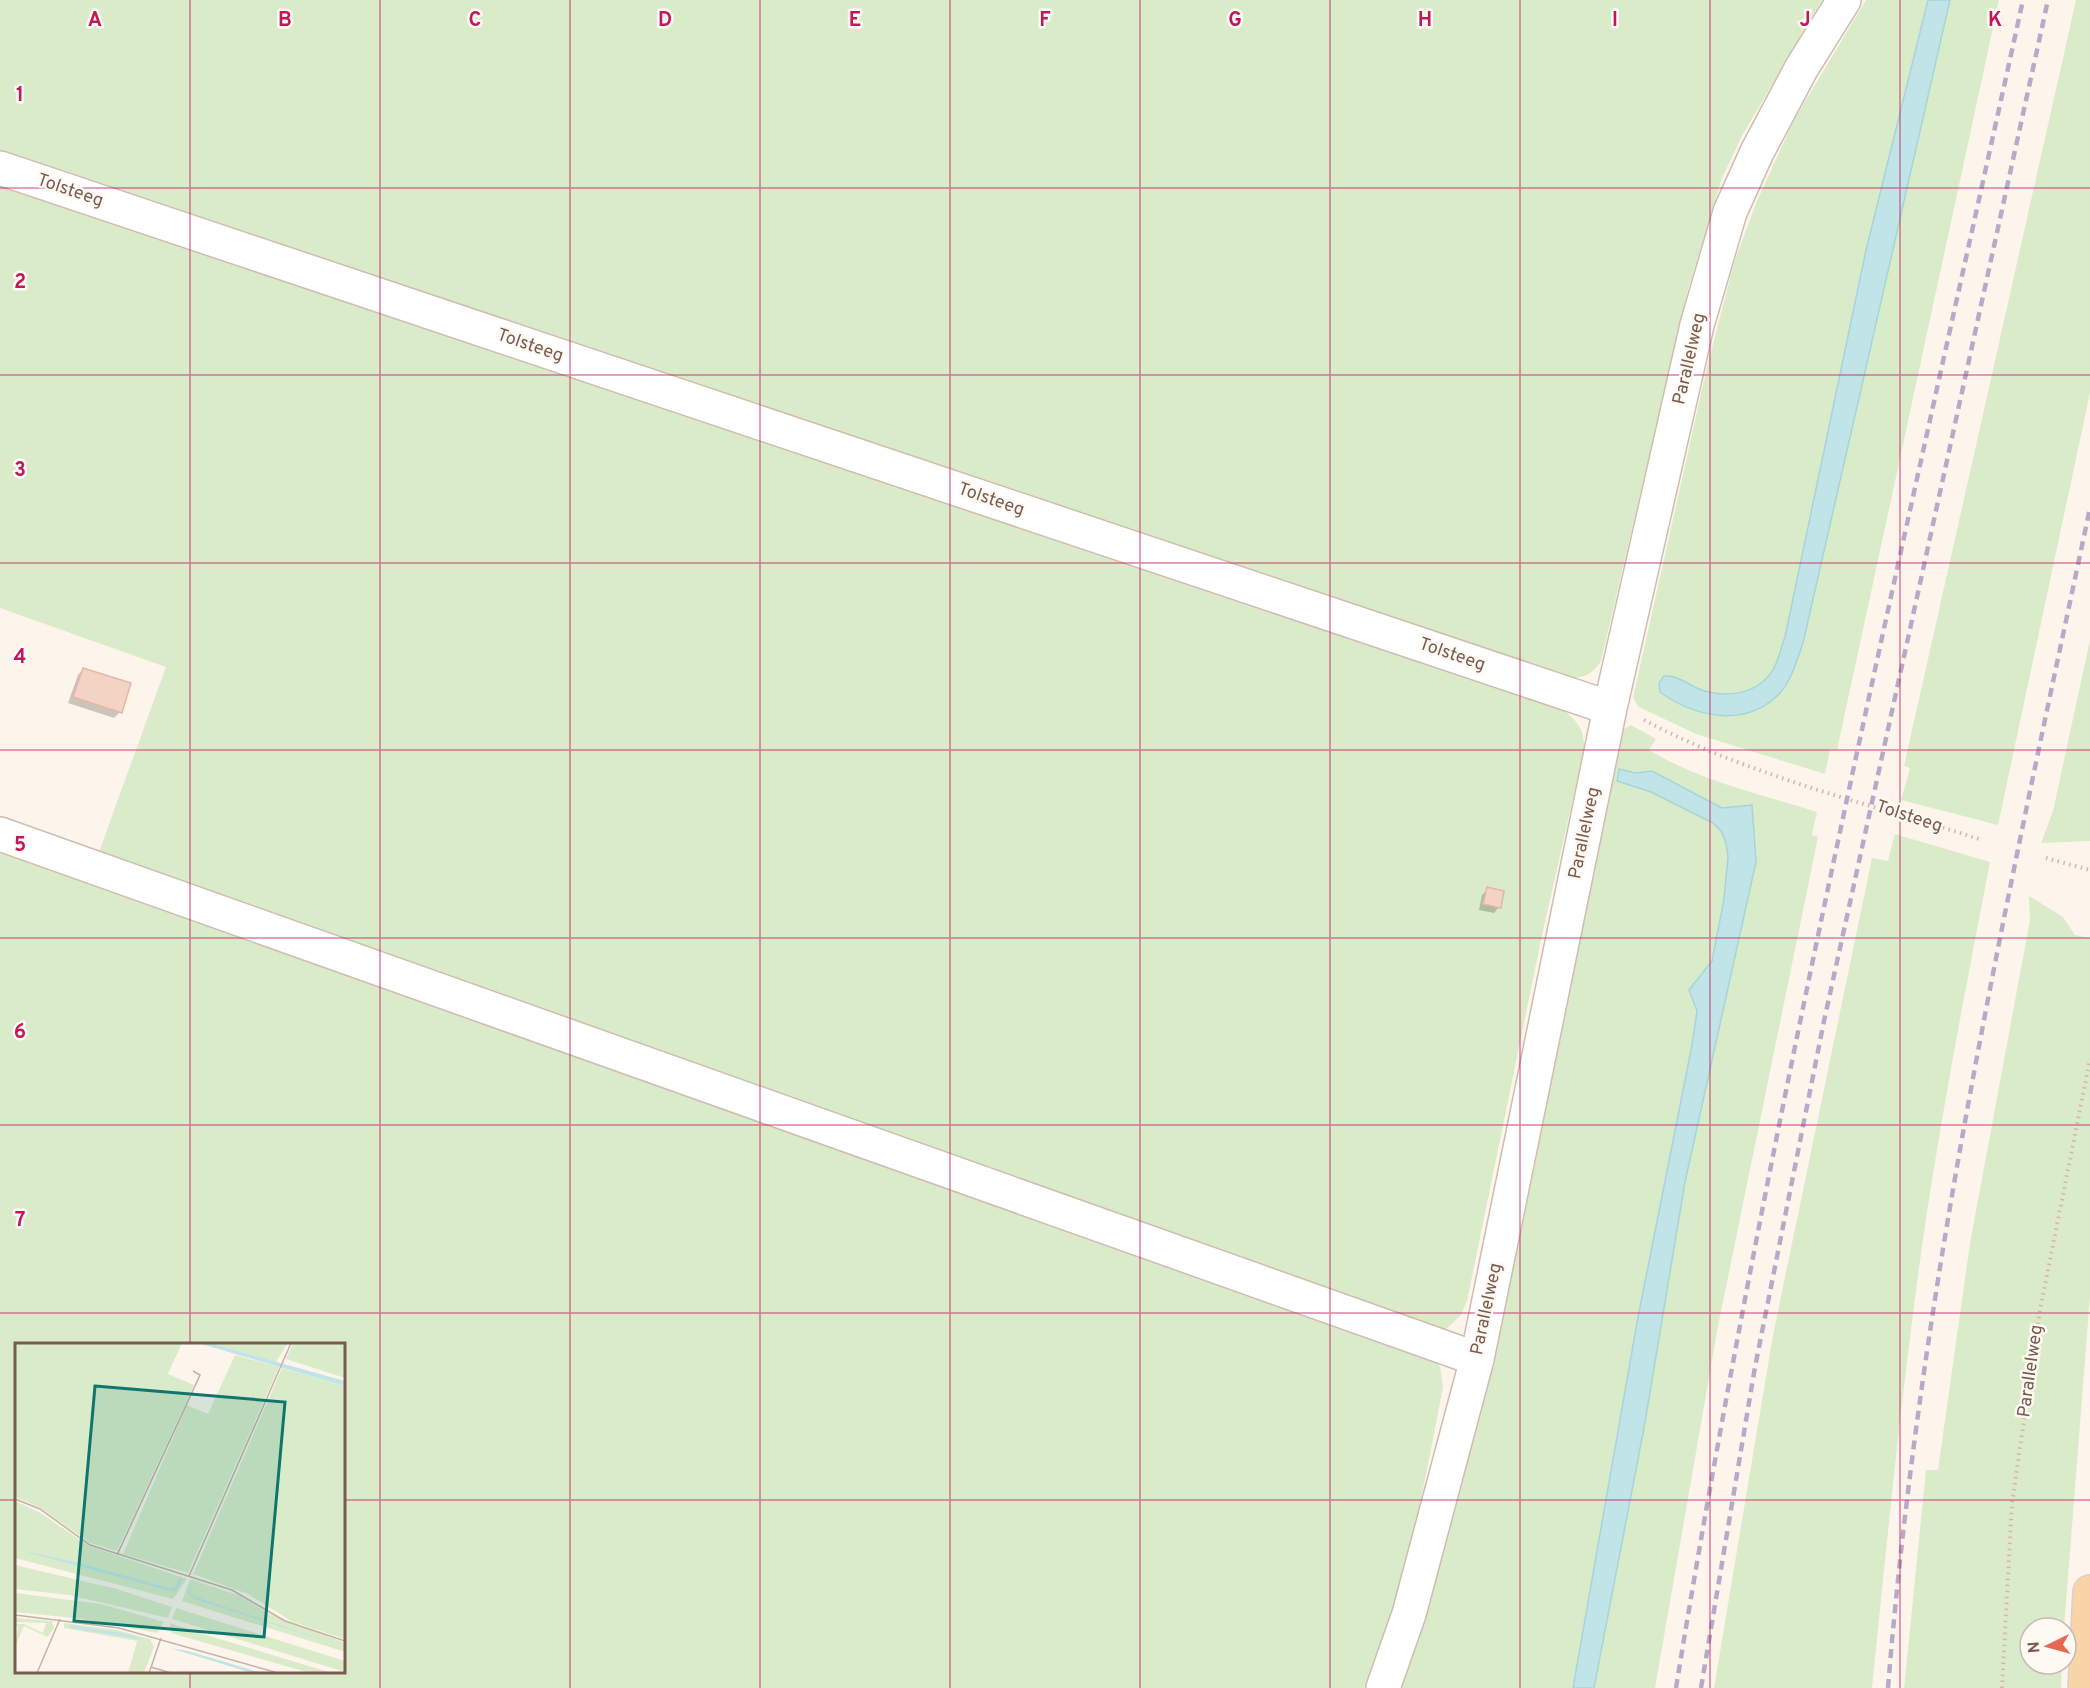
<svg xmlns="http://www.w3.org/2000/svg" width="2090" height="1688" viewBox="0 0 2090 1688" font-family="Overpass,sans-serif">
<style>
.green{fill:#daebca;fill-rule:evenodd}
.water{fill:#c0e4e7;stroke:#a6d5d9;stroke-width:1.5}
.shadow{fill:#0003}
.building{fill:#f2d3c4;stroke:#e4b8a4;stroke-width:1.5}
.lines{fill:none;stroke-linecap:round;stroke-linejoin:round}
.minor-casing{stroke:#d0bcb0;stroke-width:36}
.major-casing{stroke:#d9d1cd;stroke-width:36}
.path{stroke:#d8b5a6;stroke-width:4;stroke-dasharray:1.5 4.5;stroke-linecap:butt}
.minor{stroke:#fff;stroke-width:33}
.major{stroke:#f9d4a7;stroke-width:33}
.rail{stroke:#b7a9c8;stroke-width:4.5;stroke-dasharray:9 6;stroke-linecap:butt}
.grid{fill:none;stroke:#c2185b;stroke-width:1.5;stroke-opacity:0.55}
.labels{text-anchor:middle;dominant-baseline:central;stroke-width:5;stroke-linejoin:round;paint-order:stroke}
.street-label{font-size:18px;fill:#795a4e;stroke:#fff9f3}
.inset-road{fill:none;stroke:#c4b2a8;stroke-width:1.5}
.view{fill:#0f766e;fill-opacity:0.15;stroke:#0f766e;stroke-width:3}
.inset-edge{fill:none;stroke:#795a4e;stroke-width:3}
.grid-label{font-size:20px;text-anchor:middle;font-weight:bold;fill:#c2185b;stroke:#fff9f3;stroke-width:5;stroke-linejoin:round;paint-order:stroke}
</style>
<rect width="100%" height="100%" fill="#fdf5ec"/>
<!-- green -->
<path class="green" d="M 0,0 L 1822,0 L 1743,134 L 1722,178 L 1688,290 L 1601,661 C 1591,676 1583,678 1566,678 L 0,154 Z
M 1866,0 L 1999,0 L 1837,750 L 1830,749 L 1825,774 L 1696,734 L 1639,707 L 1633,698 L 1707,367 L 1734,263 L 1756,203 L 1794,120 Z
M 2076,0 L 2090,0 L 2090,393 L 1998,825 L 1901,800 L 1910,768 L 1904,766 Z
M 0,182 L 1562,709 C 1577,721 1585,729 1584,749 L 1541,940 L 1467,1301 L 1461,1315 L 1443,1332 L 96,860 L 166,667 L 0,608 Z
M 2090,640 L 2090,841 L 2041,843 L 2053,811 Z
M 1631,725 L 1656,739 L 1649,750 C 1700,781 1761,794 1817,812 L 1812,835 L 1818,837 L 1718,1326 L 1655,1688 L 1397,1688 L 1447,1538 L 1614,759 L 1623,730 Z
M 1895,834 L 1990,862 C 1967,981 1944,1100 1926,1219 C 1903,1375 1888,1532 1872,1688 L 1714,1688 L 1773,1335 L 1872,858 L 1888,861 Z
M 0,848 L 1434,1359 L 1440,1367 L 1443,1387 C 1423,1490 1406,1592 1364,1688 L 0,1688 ZM 16,1344 L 344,1344 L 344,1672 L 16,1672 Z
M 2029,896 L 2063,917 L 2075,935 L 2090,938 L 2090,1296 L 2064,1628 L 2030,1628 L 2030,1664 L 2062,1664 L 2061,1688 L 1904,1688 L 1926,1470 L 1938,1470 L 1970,1243 L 2030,920 Z"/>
<!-- water -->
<path class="water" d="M 1928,0 L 1950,0 L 1803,643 C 1796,662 1791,684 1776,697 C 1742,728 1693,716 1660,692 L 1659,683 L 1664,676 C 1678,675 1687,684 1699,689 C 1725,699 1759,695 1774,668 C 1779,659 1781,647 1785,637 L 1866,250 Z
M 1619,769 L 1636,773 L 1652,771 L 1722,808 L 1752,805 L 1756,862 L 1685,1182 L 1644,1428 L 1594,1688 L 1573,1688 L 1638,1317 L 1692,1045 L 1697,1011 L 1689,990 L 1712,961 L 1724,899 L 1728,857 L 1726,843 L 1721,831 L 1713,823 L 1651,792 L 1617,781 Z"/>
<!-- shadow -->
<path class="shadow" d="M 83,669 L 129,684 L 120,712 L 114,718 L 68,703 L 78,675 Z
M 1488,889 L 1499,907 L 1494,913 L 1479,910 L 1482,895 Z"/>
<!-- building -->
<path class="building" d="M 83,668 L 131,683 L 122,713 L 73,697 Z
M 1487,887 L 1504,891 L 1501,908 L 1483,904 Z"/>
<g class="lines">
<!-- minor casing -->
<g class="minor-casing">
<path id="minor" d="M 0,168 L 1610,708
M 0,834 L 1477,1359
M 1383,1688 L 1409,1614 L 1477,1359 L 1610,708 L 1697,325 L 1730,212 L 1757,152 L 1801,69 L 1844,0"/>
</g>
<!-- major casing -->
<g class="major-casing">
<path id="major" d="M 2085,1688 L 2090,1592"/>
</g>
<!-- path -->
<path class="path" d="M 1644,720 C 1749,776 1867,803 1979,839
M 2046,858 L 2090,870
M 2002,1688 L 2012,1503 L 2040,1310 L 2090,1059"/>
<!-- minor -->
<use href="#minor" class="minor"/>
<!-- major -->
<use href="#major" class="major"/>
<!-- rail -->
<path class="rail" d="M 1676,1688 C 1768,1121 1900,561 2023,0
M 1701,1688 L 1755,1367 L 1824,1021 L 2048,0
M 1888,1688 C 1920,1289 2007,899 2090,508"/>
</g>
<!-- grid -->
<path class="grid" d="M 190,0 L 190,1344M 380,0 L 380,1688M 570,0 L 570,1688M 760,0 L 760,1688M 950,0 L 950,1688M 1140,0 L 1140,1688M 1330,0 L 1330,1688M 1520,0 L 1520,1688M 1710,0 L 1710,1688M 1900,0 L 1900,1688M 0,188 L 2090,188M 0,375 L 2090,375M 0,563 L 2090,563M 0,750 L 2090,750M 0,938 L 2090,938M 0,1125 L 2090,1125M 0,1313 L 2090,1313M 0,1500 L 16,1500M 344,1500 L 2090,1500M 190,1672 L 190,1688"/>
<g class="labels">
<!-- street labels -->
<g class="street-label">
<text transform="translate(70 191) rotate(19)">Tolsteeg</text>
<text transform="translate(530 346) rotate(19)">Tolsteeg</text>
<text transform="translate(1690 359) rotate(-77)">Parallelweg</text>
<text transform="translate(991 500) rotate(19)">Tolsteeg</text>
<text transform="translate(1452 655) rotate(19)">Tolsteeg</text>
<text transform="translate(1909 817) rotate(18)">Tolsteeg</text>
<text transform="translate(1585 833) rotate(-78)">Parallelweg</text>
<text transform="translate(1487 1309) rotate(-78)">Parallelweg</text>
<text transform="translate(2031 1371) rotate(-82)">Parallelweg</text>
</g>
</g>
<!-- overview -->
<g transform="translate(15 1343)">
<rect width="330" height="330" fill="#fdf5ec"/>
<path d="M 0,0 L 167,0 L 153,31 L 179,42 L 102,208 L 75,200 L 26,165 L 0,154 ZM 195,0 L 273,0 L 261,19 ZM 278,0 L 330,0 L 330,35 L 271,16 ZM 220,12 L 264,24 L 173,230 L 108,211 L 172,62 L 193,71 ZM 267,25 L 330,43 L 330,296 L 278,279 L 233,251 L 178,231 ZM 0,158 L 24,169 L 74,203 L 172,236 L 158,256 L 0,215 ZM 0,222 L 102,246 L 157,264 L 153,275 L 54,252 L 0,246 ZM 175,236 L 223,252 L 253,270 L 330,300 L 330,309 L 167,258 ZM 0,250 L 86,261 L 149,279 L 142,290 L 68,276 L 0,269 ZM 161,265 L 330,318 L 330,329 L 157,276 ZM 0,275 L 37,278 L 39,285 L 33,294 L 9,283 L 0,304 L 3,284 L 0,281 L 9,281 L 28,290 L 31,280 L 0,279 ZM 49,280 L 102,287 L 135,296 L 139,304 L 129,330 L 113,330 L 122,298 L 49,285 ZM 155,280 L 188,291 L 317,330 L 295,330 L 156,290 Z" fill="#daebca"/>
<path d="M 183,0 L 195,0 L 330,38 L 330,43 ZM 0,206 L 61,219 L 154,245 L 160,244 L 166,233 L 167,237 L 162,248 L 156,248 ZM 177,239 L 175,250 L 181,254 L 330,304 L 180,256 L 173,250 ZM 54,282 L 113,291 L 129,297 L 56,285 ZM 155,305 L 173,308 L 247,330 L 237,330 Z" fill="#c0e4e7"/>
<path class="inset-road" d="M 0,156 L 25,166 L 75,202 L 217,247 L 270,278 L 330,298M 102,212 L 185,32 L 178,28M 174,233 L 276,0M 0,272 L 104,285 L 263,330M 136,324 L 156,330M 22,330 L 45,276M 134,330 L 146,295"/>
<path class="view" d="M 80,43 L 270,59 L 249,294 L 59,278 Z"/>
<rect width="330" height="330" class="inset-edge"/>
</g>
<g class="grid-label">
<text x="95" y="26">A</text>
<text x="285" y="26">B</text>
<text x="475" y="26">C</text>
<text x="665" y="26">D</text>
<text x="855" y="26">E</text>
<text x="1045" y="26">F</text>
<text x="1235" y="26">G</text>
<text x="1425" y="26">H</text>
<text x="1615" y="26">I</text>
<text x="1805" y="26">J</text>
<text x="1995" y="26">K</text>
<text x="20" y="101">1</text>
<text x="20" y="288">2</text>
<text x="20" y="476">3</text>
<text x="20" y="663">4</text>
<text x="20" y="851">5</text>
<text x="20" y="1038">6</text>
<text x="20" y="1226">7</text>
</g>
<!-- north arrow -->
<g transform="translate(2048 1646) rotate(265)"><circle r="28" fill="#fff9f3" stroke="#c9b9b1" stroke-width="1.5"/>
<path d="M0-4.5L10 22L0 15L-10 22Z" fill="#e36954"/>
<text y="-9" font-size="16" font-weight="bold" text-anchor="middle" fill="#795a4e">N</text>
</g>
</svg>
